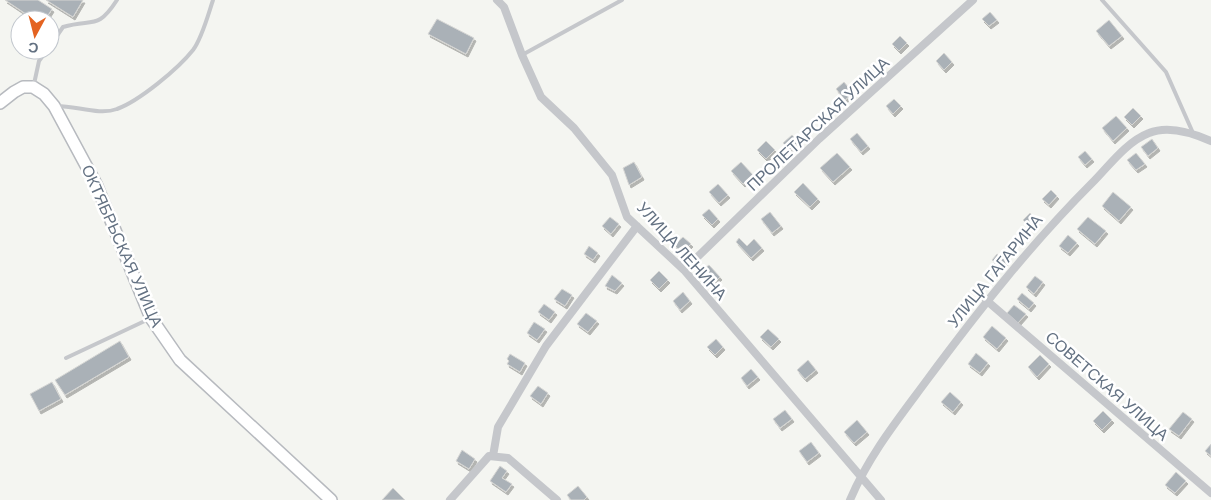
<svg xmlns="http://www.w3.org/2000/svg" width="1211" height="500" viewBox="0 0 1211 500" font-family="Helvetica,sans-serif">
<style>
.building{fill:#aab1b7;stroke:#d6d6d4;filter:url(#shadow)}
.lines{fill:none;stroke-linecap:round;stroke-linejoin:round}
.secondary-casing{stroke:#b7babf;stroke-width:14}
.lane{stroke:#c5c7cb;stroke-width:4}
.street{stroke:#c5c7cb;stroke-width:8}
.secondary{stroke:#fff;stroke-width:11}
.labels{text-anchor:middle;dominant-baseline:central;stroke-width:5;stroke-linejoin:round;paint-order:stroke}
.street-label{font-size:16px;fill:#637182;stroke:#fff}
</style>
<defs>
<filter id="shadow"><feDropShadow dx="2" dy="3" stdDeviation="0" flood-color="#0004"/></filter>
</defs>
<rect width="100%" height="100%" fill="#f4f5f1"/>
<!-- building -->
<path class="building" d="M 5,0 L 38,0 L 52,9 L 45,20 L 35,20 Z
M 46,0 L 83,0 L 73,17 Z
M 990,12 L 997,20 L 989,26 L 982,19 Z
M 437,19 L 474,38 L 466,54 L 428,34 Z
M 1109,20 L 1122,36 L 1109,46 L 1096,31 Z
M 900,36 L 907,43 L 899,51 L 892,44 Z
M 944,53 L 952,62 L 944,70 L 936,61 Z
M 844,82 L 853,93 L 845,100 L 836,89 Z
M 894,99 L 901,106 L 893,114 L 886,106 Z
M 1133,108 L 1141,116 L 1132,125 L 1124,117 Z
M 1116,116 L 1127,128 L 1113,141 L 1102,128 Z
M 857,133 L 868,146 L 861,152 L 850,139 Z
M 792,135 L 799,142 L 790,150 L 783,143 Z
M 1152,139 L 1158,148 L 1148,156 L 1141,147 Z
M 766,141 L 775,150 L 766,159 L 757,150 Z
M 1085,151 L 1092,159 L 1085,165 L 1078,157 Z
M 837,153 L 850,167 L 833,182 L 820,168 Z
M 1136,153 L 1145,164 L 1136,170 L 1127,160 Z
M 634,162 L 642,177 L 629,185 L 623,168 Z
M 741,162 L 753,175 L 743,184 L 731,171 Z
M 803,183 L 818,199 L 810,207 L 794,192 Z
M 718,184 L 728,195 L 719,203 L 709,192 Z
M 1051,190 L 1057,196 L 1049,205 L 1042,199 Z
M 1113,192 L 1131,207 L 1119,221 L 1102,206 Z
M 709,209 L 718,219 L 712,225 L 702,215 Z
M 770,212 L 781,226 L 772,233 L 761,219 Z
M 1030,213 L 1036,219 L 1029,226 L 1023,220 Z
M 610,217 L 619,224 L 611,234 L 602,226 Z
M 1088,217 L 1106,231 L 1095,244 L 1077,229 Z
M 1068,235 L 1077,243 L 1068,253 L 1059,246 Z
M 683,237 L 691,244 L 682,253 L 674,245 Z
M 739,238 L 747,246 L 754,239 L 762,248 L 751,258 L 736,242 Z
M 589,246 L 598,253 L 593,260 L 584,254 Z
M 997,254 L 1007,261 L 1002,267 L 992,260 Z
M 709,265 L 720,277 L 713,284 L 701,271 Z
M 659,271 L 668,280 L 659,289 L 650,280 Z
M 612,275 L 622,283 L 615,291 L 605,286 Z
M 1035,276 L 1043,282 L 1034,294 L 1026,287 Z
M 562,289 L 572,295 L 565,306 L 554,299 Z
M 683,292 L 690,301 L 680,310 L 673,301 Z
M 1022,293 L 1034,303 L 1029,309 L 1017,299 Z
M 544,304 L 555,312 L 549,320 L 538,312 Z
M 1014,305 L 1026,314 L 1018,323 L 1007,313 Z
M 586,313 L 597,321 L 588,332 L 577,324 Z
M 534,322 L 545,329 L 537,340 L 527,333 Z
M 992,326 L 1006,338 L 997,349 L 983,337 Z
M 768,329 L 779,339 L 771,347 L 760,337 Z
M 716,339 L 723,347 L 715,355 L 707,347 Z
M 120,341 L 129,357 L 65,395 L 55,380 Z
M 976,353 L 988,363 L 980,373 L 968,364 Z
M 510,354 L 525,363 L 520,372 L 507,364 L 509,361 L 507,359 Z
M 1040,355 L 1049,364 L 1037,377 L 1028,367 Z
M 808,360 L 816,370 L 805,379 L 797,370 Z
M 751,369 L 758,377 L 747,386 L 741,378 Z
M 52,382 L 61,399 L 39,411 L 30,394 Z
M 538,386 L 548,393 L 541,404 L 530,396 Z
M 950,392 L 961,402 L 953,412 L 941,402 Z
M 785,410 L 792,419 L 780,428 L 773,419 Z
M 1103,411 L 1112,420 L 1102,430 L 1093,421 Z
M 1183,412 L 1192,419 L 1179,436 L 1169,429 Z
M 857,420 L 867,432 L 854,443 L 844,432 Z
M 811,442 L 819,453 L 807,462 L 799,451 Z
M 1211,444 L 1211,456 L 1205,451 Z
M 462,450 L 475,459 L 469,469 L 456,461 Z
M 500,466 L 507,471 L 502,478 L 512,484 L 506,492 L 490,481 Z
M 1176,472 L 1186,481 L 1175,493 L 1165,485 Z
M 578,486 L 587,497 L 584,500 L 571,500 L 567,495 Z
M 393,488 L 405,500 L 382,500 Z"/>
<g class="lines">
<!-- secondary casing -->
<g class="secondary-casing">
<path id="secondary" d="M 0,103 L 14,92 L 23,87 L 33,87 L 44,94 L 54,106 L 96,184 L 151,318 L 180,360 L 331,500"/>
</g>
<!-- lane -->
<path class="lane" d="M 1102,0 L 1166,72 L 1193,133
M 50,46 L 63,27 C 93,18 97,31 117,0
M 522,55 L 622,0
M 34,84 L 39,61 L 47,50
M 55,106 C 74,105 99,116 117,109 C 139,101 178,69 193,50 C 202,38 208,15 213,0
M 66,358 L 149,319"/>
<!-- street -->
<path class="street" d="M 497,0 L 504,7 L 522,55 L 541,97 L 574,128 L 612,175 L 627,217 L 684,270 L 881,500
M 684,270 L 819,139 L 973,0
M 986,300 L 1211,493
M 493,456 L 498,427 L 546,346 L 637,226
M 450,500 L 489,456 L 508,458 L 557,500
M 850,500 C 869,455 899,418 927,380 C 979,310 1031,244 1092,183 C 1109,166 1126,142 1149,133 C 1168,125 1193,133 1211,141"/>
<!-- secondary -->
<use href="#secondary" class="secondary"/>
</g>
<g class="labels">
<!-- street labels -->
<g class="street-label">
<text transform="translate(818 124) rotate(-43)">ПРОЛЕТАРСКАЯ УЛИЦА</text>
<text transform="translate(122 246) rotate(66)">ОКТЯБРЬСКАЯ УЛИЦА</text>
<text transform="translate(682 251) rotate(48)">УЛИЦА ЛЕНИНА</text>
<text transform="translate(995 271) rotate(-51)">УЛИЦА ГАГАРИНА</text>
<text transform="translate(1107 386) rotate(41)">СОВЕТСКАЯ УЛИЦА</text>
</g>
</g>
<!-- north arrow -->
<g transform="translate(35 35) rotate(187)"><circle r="24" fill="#ffffff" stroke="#c1c6cd"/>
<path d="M0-4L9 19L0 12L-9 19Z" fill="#e46321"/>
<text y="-8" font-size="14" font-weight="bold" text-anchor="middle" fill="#637182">С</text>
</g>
</svg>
